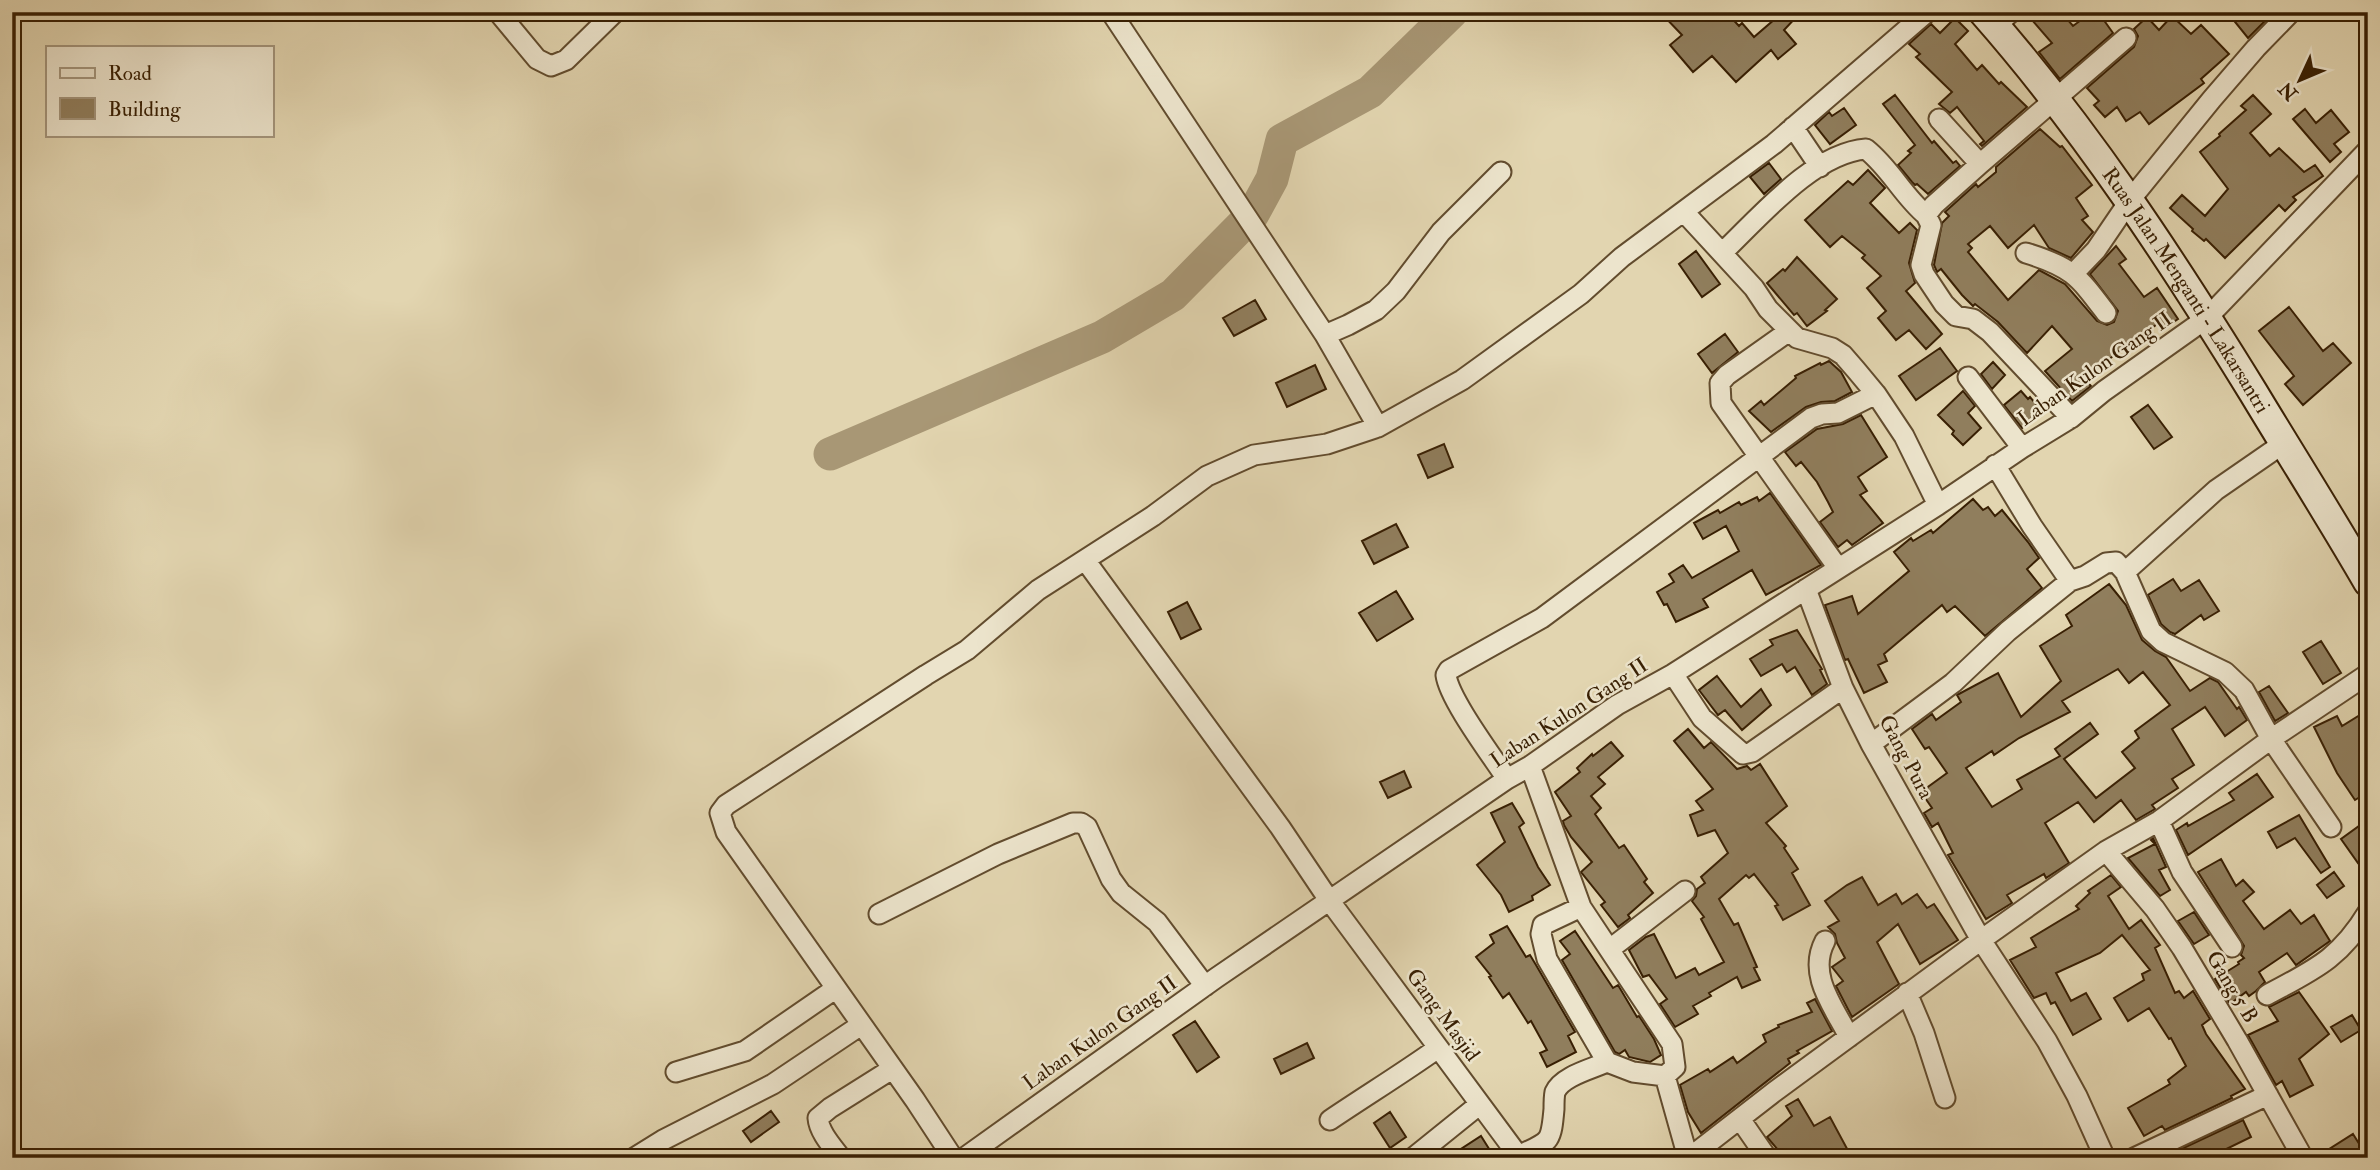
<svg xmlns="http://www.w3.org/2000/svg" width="2380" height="1170" viewBox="0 0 2380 1170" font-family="'IM FELL Double Pica',serif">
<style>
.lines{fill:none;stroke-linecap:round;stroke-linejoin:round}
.river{stroke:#a89775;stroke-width:33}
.building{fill:#907e5d;stroke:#381f03;stroke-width:2;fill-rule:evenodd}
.minor-casing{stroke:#624c2e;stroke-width:23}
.secondary-casing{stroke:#381f03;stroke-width:32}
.minor{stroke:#ece4cc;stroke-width:19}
.secondary{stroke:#ece4cc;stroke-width:28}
.labels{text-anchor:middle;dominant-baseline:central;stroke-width:5;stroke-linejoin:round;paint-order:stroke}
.street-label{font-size:21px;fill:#381f03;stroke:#ece4cc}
</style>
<rect width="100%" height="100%" fill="#e2d5b0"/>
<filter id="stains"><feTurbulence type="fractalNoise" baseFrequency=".00286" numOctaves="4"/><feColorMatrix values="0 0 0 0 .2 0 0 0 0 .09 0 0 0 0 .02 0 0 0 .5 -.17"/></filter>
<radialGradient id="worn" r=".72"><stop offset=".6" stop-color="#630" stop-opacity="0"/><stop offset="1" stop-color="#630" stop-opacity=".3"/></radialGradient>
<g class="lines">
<!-- river -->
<path class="river" d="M 830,454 L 1102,337 L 1173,295 L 1253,214 L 1272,179 L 1282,140 L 1370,92 L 1452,12"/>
</g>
<!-- building -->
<path class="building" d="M 1660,12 L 1726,12 L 1739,26 L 1742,23 L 1754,37 L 1783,12 L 1801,12 L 1784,30 L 1796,44 L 1778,59 L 1771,50 L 1736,82 L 1712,56 L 1693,72 L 1670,45 L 1682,35 Z
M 2025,12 L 2061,12 L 2073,26 L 2092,12 L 2098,12 L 2113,33 L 2060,79 L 2039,52 L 2052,43 Z
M 2227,12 L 2263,12 L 2267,19 L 2248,38 Z
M 2172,16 L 2191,34 L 2201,25 L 2229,54 L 2201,79 L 2204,83 L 2149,124 L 2140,112 L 2126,121 L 2117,107 L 2105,117 L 2094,105 L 2099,101 L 2087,88 L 2134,47 L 2138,36 L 2134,29 L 2147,17 L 2159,30 Z
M 1955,18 L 1968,31 L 1955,44 L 1977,70 L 1982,65 L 1999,84 L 2001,82 L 2027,107 L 1982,146 L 1980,144 L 1984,141 L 1957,107 L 1950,113 L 1939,104 L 1952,92 L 1916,57 L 1920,54 L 1909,44 L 1931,24 L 1940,33 Z
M 1895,95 L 1932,143 L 1934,141 L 1953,163 L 1956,161 L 1960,166 L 1928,194 L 1917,184 L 1915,185 L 1912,182 L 1898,165 L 1911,153 L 1908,151 L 1915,145 L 1883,104 Z
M 2253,95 L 2271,114 L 2250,133 L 2270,156 L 2279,148 L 2304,172 L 2315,165 L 2323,176 L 2293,197 L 2296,200 L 2285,211 L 2279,205 L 2225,258 L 2206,239 L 2204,241 L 2192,231 L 2193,229 L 2170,208 L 2182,195 L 2205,216 L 2228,189 L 2200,152 L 2220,136 L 2219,134 L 2246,110 L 2241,106 Z
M 1844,108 L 1856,125 L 1830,144 L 1815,125 L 1829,112 L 1832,116 Z
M 2305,109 L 2316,123 L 2331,110 L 2349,132 L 2334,144 L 2341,152 L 2330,162 L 2293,119 Z
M 2040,129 L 2060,147 L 2062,146 L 2092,185 L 2076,198 L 2088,216 L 2082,220 L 2093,232 L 2071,258 L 2049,248 L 2034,225 L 2008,248 L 1990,226 L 1968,244 L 1972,248 L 1968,252 L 2008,300 L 2039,270 L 2065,284 L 2097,321 L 2107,325 L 2114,322 L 2118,311 L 2090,274 L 2116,246 L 2126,259 L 2119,264 L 2144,297 L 2157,288 L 2178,319 L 2163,329 L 2159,323 L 2124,347 L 2085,379 L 2091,386 L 2072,401 L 2045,371 L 2072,349 L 2052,326 L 2027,353 L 1998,322 L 1975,304 L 1973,306 L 1962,295 L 1941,269 L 1937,272 L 1934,265 L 1942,223 L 1949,216 L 1945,212 L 1976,184 L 1978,187 L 1996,172 L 1996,167 Z
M 1769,163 L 1781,179 L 1764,194 L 1750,177 Z
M 1868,170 L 1885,188 L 1870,203 L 1899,233 L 1910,223 L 1917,230 L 1909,263 L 1915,283 L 1906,291 L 1942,334 L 1926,349 L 1909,330 L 1896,340 L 1878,318 L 1886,311 L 1867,288 L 1881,276 L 1862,258 L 1865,255 L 1842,236 L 1830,247 L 1805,220 L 1848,181 L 1853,185 Z
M 1696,251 L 1720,284 L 1702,297 L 1679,264 Z
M 1797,257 L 1837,299 L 1825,310 L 1827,311 L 1807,326 L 1797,313 L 1794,315 L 1767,283 L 1783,269 L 1785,271 Z
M 1255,300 L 1266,319 L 1234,336 L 1223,318 Z
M 2289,307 L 2323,351 L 2333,343 L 2351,363 L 2303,405 L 2285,384 L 2294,376 L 2259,331 Z
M 1725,334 L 1738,352 L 1712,373 L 1698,354 Z
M 1940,348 L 1957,371 L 1916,400 L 1899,376 Z
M 1829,361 L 1841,372 L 1852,392 L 1835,401 L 1821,402 L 1806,407 L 1771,432 L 1749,411 L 1761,401 L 1764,405 L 1796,378 L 1795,376 L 1820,363 L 1821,365 Z
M 1993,362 L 2005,375 L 1992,389 L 1981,374 Z
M 1315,365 L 1326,389 L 1287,407 L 1276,383 Z
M 1963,391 L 1975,406 L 1968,413 L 1981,428 L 1963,445 L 1952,434 L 1954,431 L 1938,415 Z
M 2021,391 L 2028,399 L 2030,397 L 2042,411 L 2022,428 L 2004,405 Z
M 2148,405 L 2172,437 L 2154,449 L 2131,417 Z
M 1861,415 L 1887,457 L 1858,477 L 1867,491 L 1860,495 L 1883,523 L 1852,545 L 1847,540 L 1838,547 L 1820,522 L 1833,512 L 1828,502 L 1817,482 L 1801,462 L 1796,466 L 1785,452 L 1817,429 L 1843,424 Z
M 1444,444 L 1453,467 L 1428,478 L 1418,455 Z
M 1770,493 L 1821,565 L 1766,595 L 1752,570 L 1703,599 L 1708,607 L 1676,622 L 1667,604 L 1664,605 L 1657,592 L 1674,582 L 1669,574 L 1683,565 L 1692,578 L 1739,551 L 1726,526 L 1703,539 L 1694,523 L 1718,510 L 1720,513 L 1739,502 L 1741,505 L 1757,497 L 1759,501 Z
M 1973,499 L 1983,510 L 1988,507 L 1995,516 L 2002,510 L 2028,542 L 2039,558 L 2027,569 L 2042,588 L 1985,636 L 1955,606 L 1947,612 L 1942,605 L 1884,654 L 1887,661 L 1878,665 L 1887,682 L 1864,693 L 1848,659 L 1845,660 L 1825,605 L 1852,596 L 1858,614 L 1909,571 L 1894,552 L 1911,538 L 1913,541 L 1931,530 L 1933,533 Z
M 1396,524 L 1408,547 L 1374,564 L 1362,541 Z
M 2173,579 L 2181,591 L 2199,580 L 2219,611 L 2204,620 L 2201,615 L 2175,634 L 2170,632 L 2161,624 L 2148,595 Z
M 2109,584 L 2126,605 L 2142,640 L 2155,651 L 2166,657 L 2190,691 L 2210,678 L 2218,682 L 2237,709 L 2239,707 L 2247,720 L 2225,736 L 2205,707 L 2172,729 L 2194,765 L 2172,779 L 2178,788 L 2152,805 L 2155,809 L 2136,820 L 2121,800 L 2094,822 L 2078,802 L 2045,823 L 2069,863 L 2046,878 L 2044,874 L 2007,895 L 2012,903 L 1986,919 L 1948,855 L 1953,853 L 1938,823 L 1932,827 L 1924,813 L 1932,808 L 1921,792 L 1947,773 L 1929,747 L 1925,749 L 1912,729 L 1932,714 L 1936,720 L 1961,702 L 1957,695 L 1998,673 L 2021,717 L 2061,681 L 2040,646 L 2072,626 L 2066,615 ZM 2118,669 L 2129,683 L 2143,672 L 2170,705 L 2135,731 L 2139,738 L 2122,752 L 2135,768 L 2096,798 L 2064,759 L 2098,734 L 2090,723 L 2055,749 L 2060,756 L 2017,780 L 2022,789 L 1992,807 L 1966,768 L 1992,751 L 1994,755 L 2019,738 L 2070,712 L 2062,701 Z
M 1396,591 L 1413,619 L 1377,641 L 1359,613 Z
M 1187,602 L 1201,629 L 1181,639 L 1168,612 Z
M 1797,630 L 1822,669 L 1820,670 L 1827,684 L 1812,695 L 1795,667 L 1787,672 L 1782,664 L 1761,676 L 1750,659 L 1773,645 L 1770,640 Z
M 2321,641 L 2341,673 L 2323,684 L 2303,652 Z
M 1717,676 L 1741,707 L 1761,689 L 1771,705 L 1742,730 L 1725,710 L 1718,715 L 1699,690 Z
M 2269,686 L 2288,713 L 2275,721 L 2259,692 Z
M 2368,710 L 2368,792 L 2355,800 L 2337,773 L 2314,727 L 2337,716 L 2342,726 Z
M 1688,729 L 1704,748 L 1711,742 L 1737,769 L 1747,766 L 1751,770 L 1760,764 L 1787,806 L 1766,823 L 1786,846 L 1784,848 L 1798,869 L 1792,873 L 1810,905 L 1783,920 L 1775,906 L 1778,905 L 1754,874 L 1749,878 L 1746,875 L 1719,899 L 1734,925 L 1738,923 L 1757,967 L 1754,968 L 1760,980 L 1742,988 L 1737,977 L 1709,993 L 1711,996 L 1693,1006 L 1698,1014 L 1675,1027 L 1660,1004 L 1667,999 L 1649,975 L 1643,977 L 1629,950 L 1646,937 L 1654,934 L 1676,978 L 1695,968 L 1699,975 L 1724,962 L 1701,919 L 1704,917 L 1692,901 L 1696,896 L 1697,889 L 1705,883 L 1701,877 L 1728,853 L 1715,830 L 1698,836 L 1690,815 L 1703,810 L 1696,801 L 1713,789 L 1674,741 Z
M 1611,742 L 1623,756 L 1598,777 L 1605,784 L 1591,796 L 1601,808 L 1595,814 L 1619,848 L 1624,845 L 1647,879 L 1644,882 L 1653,893 L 1628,915 L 1630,918 L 1618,927 L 1601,905 L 1605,902 L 1581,872 L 1592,862 L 1571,837 L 1564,825 L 1563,821 L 1571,816 L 1555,792 L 1580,772 L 1577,768 L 1592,754 L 1593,756 Z
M 1404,771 L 1411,787 L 1388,798 L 1380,782 Z
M 2257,774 L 2273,797 L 2188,855 L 2176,830 L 2187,823 L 2188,826 L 2234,800 L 2229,793 Z
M 1512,803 L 1524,823 L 1519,827 L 1538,867 L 1550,885 L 1532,896 L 1533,900 L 1509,912 L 1501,895 L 1477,865 L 1505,842 L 1491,813 Z
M 2299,815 L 2330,867 L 2321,873 L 2295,838 L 2277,848 L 2268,832 Z
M 2359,826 L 2368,839 L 2368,856 L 2358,863 L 2341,839 Z
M 2153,838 L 2166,867 L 2159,870 L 2170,890 L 2160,896 L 2128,858 L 2155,844 L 2151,840 Z
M 2221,859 L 2236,886 L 2243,880 L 2254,892 L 2243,901 L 2264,929 L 2290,910 L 2301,924 L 2314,915 L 2330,941 L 2296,965 L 2287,953 L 2259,972 L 2265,982 L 2256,991 L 2249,996 L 2246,992 L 2230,1004 L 2215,979 L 2239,964 L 2238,962 L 2244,958 L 2241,955 L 2244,946 L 2198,872 Z
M 2334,872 L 2344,886 L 2327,898 L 2317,885 Z
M 2111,875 L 2121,887 L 2108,896 L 2129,929 L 2141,920 L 2160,945 L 2155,948 L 2175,993 L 2179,991 L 2184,998 L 2193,991 L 2210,1019 L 2202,1025 L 2206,1034 L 2245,1089 L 2231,1096 L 2232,1098 L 2165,1130 L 2162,1126 L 2144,1136 L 2128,1108 L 2170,1084 L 2168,1080 L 2186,1066 L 2171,1038 L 2169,1039 L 2149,1008 L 2128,1021 L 2114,998 L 2144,980 L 2142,974 L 2150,970 L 2122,935 L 2100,953 L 2056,973 L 2071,1001 L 2086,993 L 2101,1019 L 2073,1035 L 2055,1002 L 2051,1004 L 2046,993 L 2034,998 L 2010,960 L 2036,947 L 2031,938 L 2079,909 L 2076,906 L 2090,893 L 2088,891 Z
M 1862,877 L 1878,905 L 1896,894 L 1902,904 L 1917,894 L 1927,908 L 1934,904 L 1958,940 L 1920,964 L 1898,924 L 1877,942 L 1899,984 L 1852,1017 L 1836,986 L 1843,981 L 1832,967 L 1845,958 L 1837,943 L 1835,934 L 1828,927 L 1839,921 L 1825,901 L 1847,885 Z
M 2194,912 L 2209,935 L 2194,944 L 2178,921 Z
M 1507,926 L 1526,957 L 1530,955 L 1536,965 L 1575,1032 L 1568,1036 L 1576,1052 L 1547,1067 L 1540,1053 L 1547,1050 L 1531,1021 L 1528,1023 L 1509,993 L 1503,998 L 1489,977 L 1491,976 L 1476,957 L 1494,943 L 1490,935 Z
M 1575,931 L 1613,988 L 1618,985 L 1637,1017 L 1639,1016 L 1654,1039 L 1661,1055 L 1650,1062 L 1629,1057 L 1625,1050 L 1619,1054 L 1615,1052 L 1562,960 L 1570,954 L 1560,941 Z
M 2299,992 L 2329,1034 L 2299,1059 L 2313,1085 L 2290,1097 L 2282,1081 L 2276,1085 L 2248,1035 L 2278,1021 L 2269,1007 Z
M 1815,999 L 1832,1031 L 1797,1051 L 1799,1053 L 1788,1059 L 1790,1063 L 1701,1133 L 1688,1112 L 1680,1085 L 1708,1069 L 1710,1072 L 1733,1057 L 1737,1063 L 1766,1042 L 1763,1035 L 1779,1027 L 1778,1025 L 1812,1012 L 1807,1003 Z
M 2352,1015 L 2361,1030 L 2341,1042 L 2331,1027 Z
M 1195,1021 L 1219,1057 L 1197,1072 L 1173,1035 Z
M 1307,1043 L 1314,1058 L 1281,1074 L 1274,1059 Z
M 1798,1099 L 1814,1126 L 1830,1117 L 1852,1158 L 1785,1158 L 1767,1137 L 1792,1116 L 1786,1106 Z
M 771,1111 L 779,1122 L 751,1142 L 743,1131 Z
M 1390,1112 L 1406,1137 L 1390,1148 L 1374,1123 Z
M 2243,1120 L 2251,1137 L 2208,1158 L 2181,1158 L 2177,1151 Z
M 2353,1134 L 2368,1158 L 2315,1158 Z
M 1481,1136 L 1491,1152 L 1482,1158 L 1447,1158 Z"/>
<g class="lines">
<!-- minor casing -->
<g class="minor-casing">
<path id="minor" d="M 498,12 L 537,59 L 551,66 L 566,60 L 615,12
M 1111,12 L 1325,335 L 1378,427
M 1995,26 L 2011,12
M 1939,119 L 1980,164
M 1793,127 L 1820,167
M 1684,212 L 1754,288 L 1768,309 L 1797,338 L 1832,348 L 1843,355 L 1856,370 L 1876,394 L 1904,436 L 1938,505
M 1722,253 C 1759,218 1813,153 1866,149 C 1891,169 1903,196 1926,215
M 2026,253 C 2072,267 2078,276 2106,313
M 2074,273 L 2096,250 L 2130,200 L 2212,99 L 2256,48 L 2291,12
M 1789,331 L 1727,375 L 1720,383 L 1721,403 L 1838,568
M 1325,335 L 1348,325 L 1376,310 L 1396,291 L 1441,232 L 1501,172
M 1968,377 L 2022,448
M 2071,418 L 1990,332 L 1973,319 L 1956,316 L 1944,304 L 1924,274 L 1921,265 L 1931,225 L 1926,215 L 1934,205 L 1980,164 L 2126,38
M 1995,465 L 2032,526 L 2070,581
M 1085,560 L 1280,827 L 1329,900 L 1520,1158
M 2125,572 L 2216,490 L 2284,443
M 1806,589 L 1843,688 L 1871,744 L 1981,940 L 2047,1041 L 2077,1096 L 2105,1158
M 1673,674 L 1702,718 L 1743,754 L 1752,752 L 1843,688
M 1871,744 L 1953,683 L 2008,631 L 2070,581 L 2085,576 L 2106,563 L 2116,562 L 2125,572 L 2151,631 L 2163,642 L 2225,672 L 2244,690 L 2271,739 L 2331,827
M 1530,766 L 1581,907 L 1672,1044 L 1675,1067 L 1665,1076 L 1688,1158
M 1507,779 C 1492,756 1449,699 1446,675 L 1449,670 L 1542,618 L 1811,418 L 1822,414 L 1838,413 L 1876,394
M 2159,821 L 2182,872 L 2232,947
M 2106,851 L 2155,909 L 2182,948 L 2237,1040 L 2303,1158
M 1581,907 L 1543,925 L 1541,934 L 1547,959 L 1607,1062 L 1633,1072 L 1665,1076
M 879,914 L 998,854 L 1073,823 L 1081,823 L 1087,827 L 1111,879 L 1121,893 L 1157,922 L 1205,986
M 1825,941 C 1807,975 1834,1007 1849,1037
M 1610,949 L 1685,891
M 1907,993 L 1924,1033 L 1945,1098
M 2267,995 C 2313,970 2339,960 2368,912
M 676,1072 L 745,1051 L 835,989
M 1740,1119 L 1767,1158
M 1330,1120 C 1367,1095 1403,1073 1438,1048
M 1518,1156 C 1550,1141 1551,1144 1554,1109 C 1554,1104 1554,1097 1555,1092 C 1562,1076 1592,1069 1607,1062
M 634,1158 L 663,1140 L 773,1084 L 861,1025
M 841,1158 C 832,1146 819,1132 818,1118 L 830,1108 L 892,1069
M 953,1158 L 915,1100 L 726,832 L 720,813 L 726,805 L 926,675 L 967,650 L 1038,590 L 1153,516 L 1207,476 L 1254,455 L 1327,444 L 1378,427 L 1462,380 L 1581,294 L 1622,257 L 1774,144 L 1927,12
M 964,1158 L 1216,978 L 1507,779 L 1530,766 L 1617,705 L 1673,674 L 1938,505 L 2022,448 L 2071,418 L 2104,391 L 2207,318 L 2368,150
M 1413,1158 L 1480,1104
M 1689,1158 L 1774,1092 L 1981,940 L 2106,851 L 2159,821 L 2271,739 L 2368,674
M 2134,1158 L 2268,1095"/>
</g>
<!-- secondary casing -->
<g class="secondary-casing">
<g id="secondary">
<path id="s1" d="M 1983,12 C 2086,129 2171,259 2253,392 C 2291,455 2331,518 2368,582"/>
</g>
</g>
<!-- minor -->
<use href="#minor" class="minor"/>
<!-- secondary -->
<use href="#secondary" class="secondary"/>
</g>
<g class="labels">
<!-- street labels -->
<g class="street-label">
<text stroke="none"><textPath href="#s1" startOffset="345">Ruas Jalan Menganti - Lakarsantri</textPath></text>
<text transform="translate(2095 369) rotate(-35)">Laban Kulon Gang II</text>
<text transform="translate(1569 713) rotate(-33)">Laban Kulon Gang II</text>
<text transform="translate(1906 757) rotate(62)">Gang Pura</text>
<text transform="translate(2232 987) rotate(59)">Gang 5 B</text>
<text transform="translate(1443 1015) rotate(54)">Gang Masjid</text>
<text transform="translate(1100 1033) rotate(-35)">Laban Kulon Gang II</text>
</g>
</g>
<!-- margin -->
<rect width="2380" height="1170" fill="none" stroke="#e2d5b0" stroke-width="42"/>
<rect x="14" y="14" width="2352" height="1142" fill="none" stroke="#381f03" stroke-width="3.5"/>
<rect x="21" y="21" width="2338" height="1128" fill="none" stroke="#381f03" stroke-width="2"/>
<!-- legend -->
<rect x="46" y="46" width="228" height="91" fill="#ece4cc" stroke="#a4957c" stroke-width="2"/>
<rect x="60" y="68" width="35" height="10" fill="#ece4cc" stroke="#a4957c" stroke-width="2"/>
<text x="108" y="80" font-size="21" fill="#381f03">Road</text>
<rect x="60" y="98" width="35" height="21" fill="#907e5d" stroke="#a4957c" stroke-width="2"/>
<text x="108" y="116" font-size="21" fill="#381f03">Building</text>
<!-- north arrow -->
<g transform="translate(2300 80) rotate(226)" stroke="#ece4cc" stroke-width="5" paint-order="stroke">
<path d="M0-5L12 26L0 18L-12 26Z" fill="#381f03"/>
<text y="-10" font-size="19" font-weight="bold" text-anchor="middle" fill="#381f03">N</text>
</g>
<rect width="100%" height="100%" filter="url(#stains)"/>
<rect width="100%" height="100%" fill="url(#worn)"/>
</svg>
